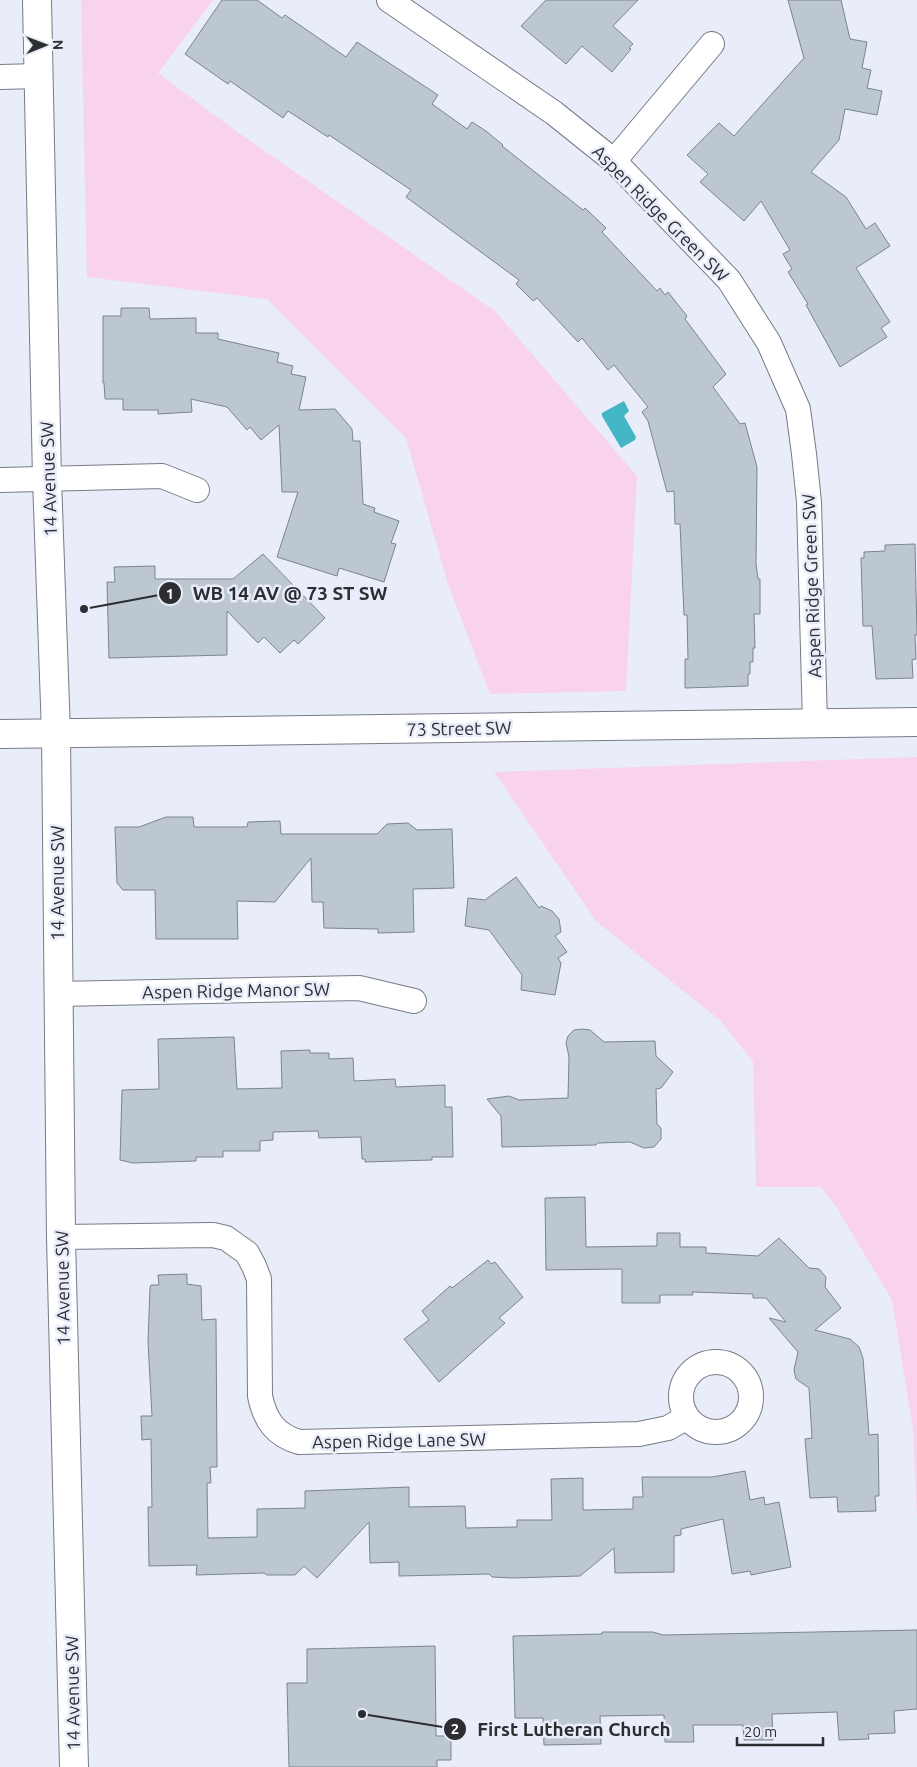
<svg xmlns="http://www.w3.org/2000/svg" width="917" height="1767" viewBox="0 0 917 1767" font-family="Ubuntu,sans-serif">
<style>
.green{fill:#f9d2eb}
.water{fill:#43b6c6}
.building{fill:#bcc7d0;stroke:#7a858e}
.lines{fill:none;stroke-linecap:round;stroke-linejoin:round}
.minor-casing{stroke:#787b86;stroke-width:26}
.tertiary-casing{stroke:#787b86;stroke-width:30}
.minor{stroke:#fff;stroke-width:24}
.tertiary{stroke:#fff;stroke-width:28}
.labels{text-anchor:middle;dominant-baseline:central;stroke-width:5;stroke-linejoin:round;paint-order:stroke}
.street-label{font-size:18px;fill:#2c2e32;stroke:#e9edfa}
.leader{fill:none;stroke:#2c2e32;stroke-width:2}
.callout-dot{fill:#2c2e32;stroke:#e9edfa;stroke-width:2}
.mark-label{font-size:15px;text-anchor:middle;font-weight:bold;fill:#fff}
.callout-label{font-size:19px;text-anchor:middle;font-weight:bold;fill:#2c2e32;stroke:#e9edfa;stroke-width:5;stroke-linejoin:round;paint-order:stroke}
</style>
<rect width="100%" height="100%" fill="#e9edfa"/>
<!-- green -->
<path class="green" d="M 81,0 L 213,0 L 158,73 L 239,133 L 495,311 L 637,476 L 626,691 L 490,694 L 448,584 L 406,438 L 267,299 L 87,277 Z
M 917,757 L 917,1518 L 913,1429 L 892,1300 L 835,1205 L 821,1187 L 756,1187 L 753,1062 L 721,1021 L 596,921 L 494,772 Z"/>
<!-- water -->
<path class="water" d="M 624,401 L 629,411 L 624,416 L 636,437 L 635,440 L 621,448 L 602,416 L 602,413 Z"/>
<!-- building -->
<path class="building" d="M 222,0 L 257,0 L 282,18 L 285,15 L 346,57 L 357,42 L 438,95 L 432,104 L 467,129 L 472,122 L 486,131 L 503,145 L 502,146 L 583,210 L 585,208 L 606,228 L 602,232 L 657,291 L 660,288 L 665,295 L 668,292 L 687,316 L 685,319 L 726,374 L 713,387 L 740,424 L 745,423 L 757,467 L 756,564 L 758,579 L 760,579 L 760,614 L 754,614 L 755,648 L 753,648 L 753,662 L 750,662 L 750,674 L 748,674 L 748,686 L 685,688 L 685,659 L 688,659 L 687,615 L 684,615 L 680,524 L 675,524 L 674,491 L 667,492 L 648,421 L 642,412 L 648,407 L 614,365 L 608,370 L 582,338 L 578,342 L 537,298 L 533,301 L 516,284 L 519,280 L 406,197 L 411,190 L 329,135 L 328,137 L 288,111 L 283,118 L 230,81 L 228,84 L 185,54 Z
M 546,0 L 638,0 L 613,26 L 633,44 L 629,48 L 631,49 L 612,72 L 582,46 L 566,64 L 521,26 Z
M 788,0 L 841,0 L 850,39 L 867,42 L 862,68 L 871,70 L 867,88 L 882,91 L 877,115 L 845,109 L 839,140 L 811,172 L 846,197 L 866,229 L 875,223 L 890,246 L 856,268 L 890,322 L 881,328 L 887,337 L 840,367 L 806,305 L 808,304 L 788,272 L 792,269 L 783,254 L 790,250 L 761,201 L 744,221 L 700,182 L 708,174 L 687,155 L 719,123 L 734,136 L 804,58 Z
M 121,308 L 149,308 L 150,319 L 196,318 L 196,333 L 218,333 L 218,339 L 279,353 L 277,362 L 293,366 L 291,374 L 306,377 L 299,410 L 335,409 L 352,429 L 353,441 L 360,441 L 363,504 L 375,508 L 374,512 L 399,521 L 391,543 L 396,544 L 384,582 L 339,568 L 337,576 L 277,557 L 298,492 L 282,492 L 279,425 L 261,440 L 250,427 L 247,430 L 227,407 L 191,399 L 192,412 L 158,414 L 158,410 L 123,410 L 123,399 L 105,399 L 104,383 L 103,383 L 103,316 L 121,316 Z
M 915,544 L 917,635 L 915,635 L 916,659 L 912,660 L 913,678 L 876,679 L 872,626 L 863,626 L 861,558 L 864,558 L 864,552 L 885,551 L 885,545 Z
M 263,554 L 325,618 L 298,644 L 294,640 L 280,653 L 264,637 L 258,643 L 227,611 L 227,655 L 109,658 L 107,582 L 115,582 L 114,567 L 155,566 L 155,579 L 233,579 Z
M 166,817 L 193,817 L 194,827 L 247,827 L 248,822 L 280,821 L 281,834 L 377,834 L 387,824 L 408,823 L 417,830 L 452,829 L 454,888 L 413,889 L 414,932 L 378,933 L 378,929 L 324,928 L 323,902 L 312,902 L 311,858 L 275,902 L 237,901 L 238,939 L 156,939 L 155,890 L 123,890 L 117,883 L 115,827 L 139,827 Z
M 516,877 L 539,908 L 541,906 L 552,911 L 559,919 L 561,932 L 555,936 L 567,952 L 558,958 L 561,963 L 555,995 L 521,990 L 522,975 L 489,930 L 465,926 L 468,898 L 485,900 Z
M 582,1029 L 590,1030 L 604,1042 L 655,1041 L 656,1056 L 673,1072 L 661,1088 L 656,1089 L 657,1124 L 661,1128 L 661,1139 L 654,1147 L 644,1148 L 630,1142 L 598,1143 L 596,1145 L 502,1147 L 501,1116 L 487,1099 L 509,1096 L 519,1100 L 568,1098 L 569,1057 L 566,1043 L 568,1036 L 574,1030 Z
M 234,1037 L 237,1089 L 282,1088 L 281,1051 L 310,1050 L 310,1053 L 329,1053 L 329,1059 L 353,1058 L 354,1081 L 395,1079 L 396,1087 L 445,1085 L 445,1107 L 452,1107 L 453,1157 L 432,1157 L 432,1160 L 365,1162 L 365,1159 L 362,1159 L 361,1137 L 319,1138 L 318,1131 L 273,1132 L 273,1140 L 260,1141 L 260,1151 L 223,1151 L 223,1157 L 196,1157 L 196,1161 L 133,1163 L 120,1160 L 122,1090 L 159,1089 L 158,1039 Z
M 585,1197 L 586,1247 L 657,1246 L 657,1233 L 680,1233 L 680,1247 L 706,1247 L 706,1253 L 758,1256 L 779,1238 L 809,1268 L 819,1269 L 826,1277 L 825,1287 L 841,1308 L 815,1330 L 850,1339 L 859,1347 L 863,1358 L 869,1435 L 878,1434 L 879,1496 L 875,1496 L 876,1511 L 838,1512 L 837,1497 L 810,1498 L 805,1439 L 812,1438 L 809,1388 L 796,1379 L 794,1370 L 798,1352 L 769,1318 L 786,1322 L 766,1298 L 753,1298 L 753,1294 L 692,1292 L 693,1295 L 660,1295 L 660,1303 L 622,1303 L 622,1269 L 546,1270 L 545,1198 Z
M 488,1260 L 491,1264 L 495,1262 L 523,1297 L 499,1318 L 505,1323 L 439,1382 L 404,1339 L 429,1320 L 422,1311 L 450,1286 L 452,1288 Z
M 187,1274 L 187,1284 L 201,1286 L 202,1320 L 216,1319 L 217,1467 L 210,1467 L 211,1483 L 207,1483 L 208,1538 L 257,1537 L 257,1509 L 305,1508 L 305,1491 L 409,1487 L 409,1507 L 465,1506 L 466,1528 L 517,1527 L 517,1520 L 552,1520 L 551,1479 L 583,1478 L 583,1510 L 633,1509 L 633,1497 L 643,1497 L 642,1477 L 712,1477 L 745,1471 L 750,1500 L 764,1497 L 765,1505 L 779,1502 L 791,1567 L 751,1575 L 750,1571 L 732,1574 L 723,1519 L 681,1529 L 681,1535 L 674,1536 L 674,1572 L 615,1573 L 614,1548 L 580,1576 L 513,1578 L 492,1577 L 489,1574 L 399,1576 L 399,1562 L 370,1563 L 369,1522 L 317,1578 L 304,1566 L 295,1575 L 267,1575 L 264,1573 L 196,1575 L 197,1565 L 149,1566 L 148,1507 L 152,1507 L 151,1439 L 142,1440 L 141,1416 L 152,1416 L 148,1342 L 150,1288 L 151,1285 L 159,1285 L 158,1275 Z
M 917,1630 L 917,1709 L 894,1711 L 895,1733 L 868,1734 L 869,1739 L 839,1740 L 837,1712 L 772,1714 L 773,1740 L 744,1740 L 743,1725 L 693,1725 L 694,1742 L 665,1742 L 664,1715 L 600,1716 L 601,1744 L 544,1745 L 543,1718 L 515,1718 L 513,1636 L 602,1634 L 602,1632 L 653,1632 L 663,1635 Z
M 435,1646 L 436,1736 L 451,1736 L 451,1760 L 437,1760 L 437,1767 L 289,1767 L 287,1683 L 307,1683 L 307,1649 Z"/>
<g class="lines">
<!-- minor casing -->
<g class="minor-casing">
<path id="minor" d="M 389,0 L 554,113 L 614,161 L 729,280 L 769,343 L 798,409 L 804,454 L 809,502 L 815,724
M 0,77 L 39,76
M 614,161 L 712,44
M 0,480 L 162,476 L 197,490
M 57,994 L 359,988 L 414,1001
M 61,1237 L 213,1235 L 226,1238 L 247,1253 L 254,1266 L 259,1279 L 260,1396 C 265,1420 275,1435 299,1442 L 639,1434 L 668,1428 L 687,1417
M681 1397a35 35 0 1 1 70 0a35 35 0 1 1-70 0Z"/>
</g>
<!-- tertiary casing -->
<g class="tertiary-casing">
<path id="tertiary" d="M 37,0 L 47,479 L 56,733 L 61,1237 L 74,1767
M 0,734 L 917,722"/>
</g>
<!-- minor -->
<use href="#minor" class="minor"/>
<!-- tertiary -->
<use href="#tertiary" class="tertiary"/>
</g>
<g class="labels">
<!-- street labels -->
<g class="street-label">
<text transform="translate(661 213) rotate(45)">Aspen Ridge Green SW</text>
<text transform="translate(48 479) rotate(-92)">14 Avenue SW</text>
<text transform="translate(811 586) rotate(-92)">Aspen Ridge Green SW</text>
<text transform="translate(459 728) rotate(-1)">73 Street SW</text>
<text transform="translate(57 883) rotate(-90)">14 Avenue SW</text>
<text transform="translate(236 990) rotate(-1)">Aspen Ridge Manor SW</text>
<text transform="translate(62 1288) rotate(-91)">14 Avenue SW</text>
<text transform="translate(399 1440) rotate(-1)">Aspen Ridge Lane SW</text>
<text transform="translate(72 1693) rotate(-91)">14 Avenue SW</text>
</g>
</g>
<!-- callouts -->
<path class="leader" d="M84 609L170 593M362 1714L455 1729"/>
<g class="callout-dot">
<circle cx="84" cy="609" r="5"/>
<circle cx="362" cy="1714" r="5"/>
<circle cx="170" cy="593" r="12"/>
<circle cx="455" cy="1729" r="12"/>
</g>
<g class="mark-label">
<text x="170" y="599">1</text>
<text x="455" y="1734">2</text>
</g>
<g class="callout-label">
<text x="290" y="600">WB 14 AV @ 73 ST SW</text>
<text x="574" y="1736">First Lutheran Church</text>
</g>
<!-- north arrow -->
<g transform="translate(45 45) rotate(89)" stroke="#e9edfa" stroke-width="4" paint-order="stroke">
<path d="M0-4L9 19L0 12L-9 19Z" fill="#2c2e32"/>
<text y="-8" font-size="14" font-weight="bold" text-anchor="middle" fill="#2c2e32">N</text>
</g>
<!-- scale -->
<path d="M737 1737v8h86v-8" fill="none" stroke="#2c2e32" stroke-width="2.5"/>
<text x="744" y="1737" font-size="15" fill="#2c2e32" stroke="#e9edfa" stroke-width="4" paint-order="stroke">20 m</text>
</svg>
